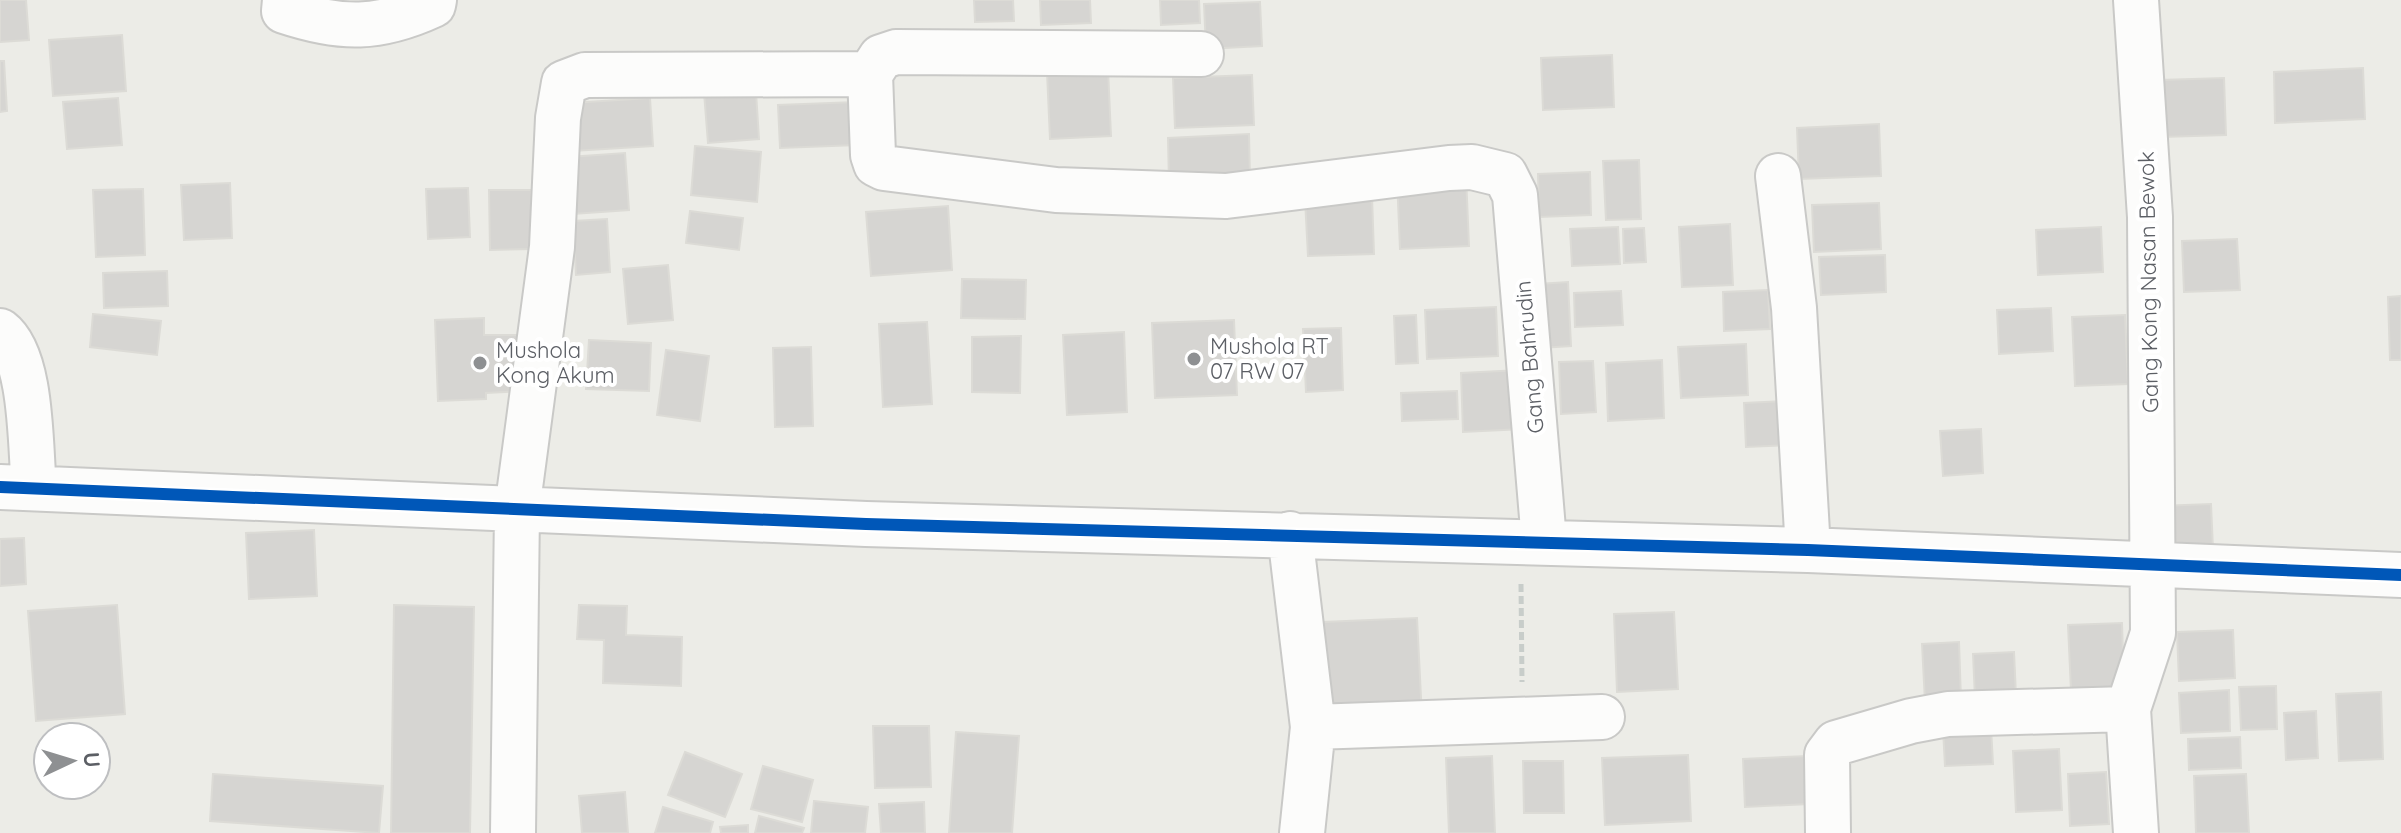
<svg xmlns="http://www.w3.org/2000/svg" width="2401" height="833" viewBox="0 0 2401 833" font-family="Quicksand,sans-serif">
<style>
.building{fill:#d6d5d2;stroke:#dcdbd6;stroke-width:2}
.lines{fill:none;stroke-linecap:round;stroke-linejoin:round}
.minor-casing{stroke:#c9c9c7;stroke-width:48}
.path{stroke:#c8cdca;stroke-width:5;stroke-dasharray:8 4;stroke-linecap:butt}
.minor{stroke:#fcfcfb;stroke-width:44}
.cycleway-casing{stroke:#fff;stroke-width:17}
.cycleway{stroke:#0057b8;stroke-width:12}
.poi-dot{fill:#8e9092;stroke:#fff;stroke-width:3}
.labels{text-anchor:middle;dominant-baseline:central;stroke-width:8;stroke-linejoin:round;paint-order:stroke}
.street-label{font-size:22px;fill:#5c5f65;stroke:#fff}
.poi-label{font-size:22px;fill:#5c5f65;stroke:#fff;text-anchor:start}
</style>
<rect width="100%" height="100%" fill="#ecece7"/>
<!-- building -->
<path class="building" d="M 0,0 L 26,0 L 29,40 L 0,42 Z
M 974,0 L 1013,0 L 1014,21 L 975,22 Z
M 1040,0 L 1090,0 L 1091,23 L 1041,25 Z
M 1160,0 L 1199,0 L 1200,23 L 1161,25 Z
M 1260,2 L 1262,46 L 1206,49 L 1204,4 Z
M 122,35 L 126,91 L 53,96 L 49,40 Z
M 1612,55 L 1614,107 L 1543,110 L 1541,58 Z
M 0,61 L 4,61 L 7,111 L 0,112 Z
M 2363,68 L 2365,119 L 2275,123 L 2274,72 Z
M 1108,69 L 1111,136 L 1050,139 L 1047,72 Z
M 1252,75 L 1254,125 L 1175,128 L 1173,78 Z
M 755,76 L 759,139 L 708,143 L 703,80 Z
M 2224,78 L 2226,135 L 2162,137 L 2160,80 Z
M 118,98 L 122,145 L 67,149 L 63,102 Z
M 650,98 L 653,146 L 573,151 L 571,103 Z
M 856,102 L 857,145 L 780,148 L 778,105 Z
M 1879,124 L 1881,176 L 1799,179 L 1797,128 Z
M 1249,134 L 1250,179 L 1169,183 L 1168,138 Z
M 695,146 L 761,152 L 757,202 L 691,195 Z
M 625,153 L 629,210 L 573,214 L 569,157 Z
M 1639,160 L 1641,219 L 1606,220 L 1603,161 Z
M 1590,172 L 1591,215 L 1539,217 L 1538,174 Z
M 1466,175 L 1469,246 L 1400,249 L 1397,178 Z
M 230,183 L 232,238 L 184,240 L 181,185 Z
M 468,188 L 470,237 L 428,239 L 426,189 Z
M 143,189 L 145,255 L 96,257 L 93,190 Z
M 489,190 L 531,190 L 532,249 L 490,250 Z
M 1372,196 L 1374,254 L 1308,256 L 1305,199 Z
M 1879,203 L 1881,249 L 1814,252 L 1812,205 Z
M 948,206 L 952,270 L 871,276 L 866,212 Z
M 690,211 L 743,218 L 739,250 L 686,243 Z
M 607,219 L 610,272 L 576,275 L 573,221 Z
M 1730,224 L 1733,285 L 1682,287 L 1679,227 Z
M 1618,227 L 1620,264 L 1572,266 L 1570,229 Z
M 2101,227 L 2103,272 L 2038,275 L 2036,230 Z
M 1644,228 L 1646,262 L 1624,263 L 1623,229 Z
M 2237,239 L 2240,290 L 2184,292 L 2182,241 Z
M 1885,255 L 1886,292 L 1821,295 L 1819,257 Z
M 668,265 L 673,320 L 628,324 L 623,269 Z
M 167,271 L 168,306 L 104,308 L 103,273 Z
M 962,279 L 1026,280 L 1025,319 L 961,318 Z
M 1568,282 L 1571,346 L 1541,348 L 1538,284 Z
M 1768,290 L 1770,329 L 1724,331 L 1723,292 Z
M 1621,291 L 1623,325 L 1575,327 L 1574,293 Z
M 2401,296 L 2401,360 L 2390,360 L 2388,297 Z
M 1496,307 L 1498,356 L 1427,359 L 1425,310 Z
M 2051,308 L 2053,351 L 1999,354 L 1997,310 Z
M 93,314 L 161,321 L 157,355 L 90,347 Z
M 1416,315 L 1418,363 L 1396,364 L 1394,316 Z
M 2125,315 L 2128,384 L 2075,386 L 2072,317 Z
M 484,318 L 484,335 L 521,335 L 523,391 L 486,393 L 486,399 L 438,401 L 435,320 Z
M 1234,320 L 1237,395 L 1155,398 L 1152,323 Z
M 927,322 L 932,404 L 883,407 L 879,324 Z
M 1341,328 L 1343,390 L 1306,392 L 1303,329 Z
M 1124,332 L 1127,412 L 1067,415 L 1063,335 Z
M 1021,336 L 1020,393 L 972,392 L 972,337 Z
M 589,340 L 651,343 L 649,391 L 586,389 Z
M 1746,344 L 1748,395 L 1681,398 L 1678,347 Z
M 811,347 L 813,426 L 775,427 L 773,348 Z
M 666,350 L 709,356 L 700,421 L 657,415 Z
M 1662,360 L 1664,418 L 1608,421 L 1606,363 Z
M 1593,361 L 1596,412 L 1561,414 L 1559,362 Z
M 1520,370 L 1523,429 L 1463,432 L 1461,373 Z
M 1457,391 L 1458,419 L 1402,421 L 1401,393 Z
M 1787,401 L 1788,445 L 1746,447 L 1744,403 Z
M 1981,429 L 1983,473 L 1943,476 L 1940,431 Z
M 2211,504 L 2213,549 L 2161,551 L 2159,506 Z
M 314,530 L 317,596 L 249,599 L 246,533 Z
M 24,538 L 26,584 L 0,586 L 0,539 Z
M 117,605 L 125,714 L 36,721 L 28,611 Z
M 394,605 L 474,607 L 470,833 L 391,833 Z
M 579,605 L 627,606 L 626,635 L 682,637 L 681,686 L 603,683 L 604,640 L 577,639 Z
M 1674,612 L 1678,689 L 1617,692 L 1614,614 Z
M 1417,618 L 1422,717 L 1327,721 L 1323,622 Z
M 2122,623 L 2124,688 L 2071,691 L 2068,625 Z
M 2233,630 L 2235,678 L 2179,681 L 2177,632 Z
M 1959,642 L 1961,700 L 1925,702 L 1922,644 Z
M 2014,652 L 2016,696 L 1975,698 L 1973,654 Z
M 2276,686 L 2277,729 L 2241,730 L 2239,687 Z
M 2229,690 L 2230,731 L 2181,733 L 2179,693 Z
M 2381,692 L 2383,759 L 2339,761 L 2336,694 Z
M 2316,711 L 2318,758 L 2286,760 L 2284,713 Z
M 873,726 L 929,726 L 931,787 L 875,788 Z
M 1991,727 L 1993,764 L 1945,766 L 1943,729 Z
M 956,732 L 1019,736 L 1012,833 L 949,833 Z
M 2240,737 L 2241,768 L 2189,770 L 2188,739 Z
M 2059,749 L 2062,810 L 2016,812 L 2013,751 Z
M 685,752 L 742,774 L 725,817 L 668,795 Z
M 1688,755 L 1691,821 L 1605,825 L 1602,758 Z
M 1492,756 L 1495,833 L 1449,833 L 1446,758 Z
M 1807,756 L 1809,804 L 1745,807 L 1743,759 Z
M 1523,761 L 1563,761 L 1564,813 L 1524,813 Z
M 763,766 L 813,780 L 802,822 L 751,809 Z
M 2106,772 L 2109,824 L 2070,826 L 2068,774 Z
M 213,774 L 383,786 L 379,833 L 210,821 Z
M 2246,774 L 2249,833 L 2196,833 L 2194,776 Z
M 625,792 L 628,833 L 582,833 L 579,796 Z
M 814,801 L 868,807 L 865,833 L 811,833 Z
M 924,802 L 925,833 L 881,833 L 879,804 Z
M 663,807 L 713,822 L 710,833 L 655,833 Z
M 759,816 L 804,828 L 802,833 L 755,833 Z
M 748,825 L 748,833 L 721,833 L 720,827 Z"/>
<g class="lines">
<!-- minor casing -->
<g class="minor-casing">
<path id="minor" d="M 285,0 L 284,11 C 341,30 379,30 433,5 L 434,0
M 2136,0 L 2150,217 L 2153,633 L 2128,709 L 2136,833
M 870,74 L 873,155 L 876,164 L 884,168 L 1056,190 L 1226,196 L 1449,168 L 1472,167 L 1505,175 L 1515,195 L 1544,541
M 1778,176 L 1794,308 L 1808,550
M 0,331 C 33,356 30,447 34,488
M 0,487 L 866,524 L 1808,550 L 2401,575
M 1290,534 L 1313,727 L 1302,833
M 1313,727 L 1602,717
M 513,833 L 517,510 L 552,247 L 558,118 L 564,83 L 585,75 L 870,74 L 881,57 L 896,52 L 1201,54
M 1828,833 L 1827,755 L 1836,743 L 1911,721 L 1948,714 L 2128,709"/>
</g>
<!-- path -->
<path class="path" d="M 1521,584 L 1522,682"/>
<!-- minor -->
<use href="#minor" class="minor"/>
<!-- cycleway casing -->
<g class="cycleway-casing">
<path id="cycleway" d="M 0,487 L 866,524 L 1808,550 L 2401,575"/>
</g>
<!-- cycleway -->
<use href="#cycleway" class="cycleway"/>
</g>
<!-- markers -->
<g class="poi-dot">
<circle cx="1194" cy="359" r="8"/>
<circle cx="480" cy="363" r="8"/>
</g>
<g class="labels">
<!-- street labels -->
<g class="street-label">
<text transform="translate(2148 282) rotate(-91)">Gang Kong Nasan Bewok</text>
<text transform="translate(1529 357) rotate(-95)">Gang Bahrudin</text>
</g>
<!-- poi labels -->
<g class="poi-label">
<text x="1210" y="346">Mushola RT<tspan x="1210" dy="25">07 RW 07</tspan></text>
<text x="496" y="350">Mushola<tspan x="496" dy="25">Kong Akum</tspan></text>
</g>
</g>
<!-- north arrow -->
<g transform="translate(72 761) rotate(86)"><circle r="38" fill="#ffffff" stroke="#bebfc1" stroke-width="2"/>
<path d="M0-6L14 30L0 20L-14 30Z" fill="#8e9092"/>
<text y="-12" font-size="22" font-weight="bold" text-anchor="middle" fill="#5c5f65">U</text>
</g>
</svg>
